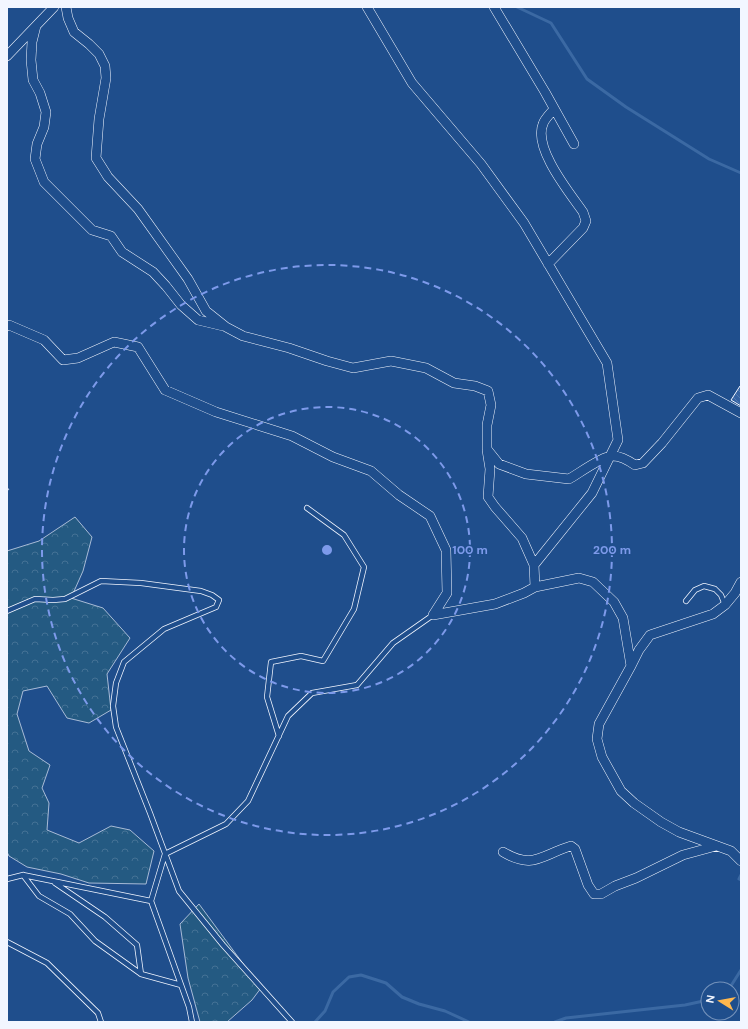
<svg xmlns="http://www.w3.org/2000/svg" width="748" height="1029" viewBox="0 0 748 1029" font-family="'DM Sans',sans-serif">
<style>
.forest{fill:url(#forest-crowns);stroke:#a8bbd7}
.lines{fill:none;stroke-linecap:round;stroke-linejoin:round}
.stream{stroke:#3b69a3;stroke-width:3}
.building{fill:url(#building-back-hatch);stroke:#f2f6ff}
.lane-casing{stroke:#f2f6ff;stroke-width:6}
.street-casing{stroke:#f2f6ff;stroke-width:10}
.path{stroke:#b3c4dc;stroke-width:1.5;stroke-dasharray:3 2;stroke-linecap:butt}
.lane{stroke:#1f4e8c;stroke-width:4.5}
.street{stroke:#1f4e8c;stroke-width:9}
.ring{fill:none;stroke:#7d9aea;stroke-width:2;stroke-dasharray:7 5}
.centre{fill:#7d9aea;stroke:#1f4e8c;stroke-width:2}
.ring-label{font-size:12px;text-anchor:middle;font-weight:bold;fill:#7d9aea;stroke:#1f4e8c;stroke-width:3;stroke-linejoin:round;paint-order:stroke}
</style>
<defs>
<pattern id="forest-crowns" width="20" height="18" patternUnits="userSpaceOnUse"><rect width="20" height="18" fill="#245a82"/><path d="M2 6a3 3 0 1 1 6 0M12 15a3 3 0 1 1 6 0" fill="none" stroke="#447295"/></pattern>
<pattern id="building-back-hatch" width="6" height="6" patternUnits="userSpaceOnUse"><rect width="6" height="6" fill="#3563a3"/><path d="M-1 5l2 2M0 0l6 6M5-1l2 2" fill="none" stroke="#537ab1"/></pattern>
</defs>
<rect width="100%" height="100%" fill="#1f4e8c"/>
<!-- forest -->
<path class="forest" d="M 75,517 L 92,537 L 83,571 L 71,598 L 103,608 L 130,638 L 107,674 L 111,710 L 89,723 L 67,718 L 47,686 L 23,691 L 17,714 L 29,751 L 50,765 L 42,788 L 49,803 L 47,830 L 79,843 L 111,826 L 130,830 L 154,851 L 146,884 L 89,883 L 61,874 L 27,867 L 9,856 L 7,852 L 7,551 L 39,541 Z
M 199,904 L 261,988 L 252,1000 L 227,1022 L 200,1022 L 188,978 L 180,924 Z"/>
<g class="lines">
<!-- stream -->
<path class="stream" d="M 517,7 L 551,23 L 587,79 L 626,107 L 709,159 L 741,173
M 741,875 L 739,879 L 741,880
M 729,989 L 741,970
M 315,1022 L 325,1011 L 333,992 L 349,977 L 361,975 L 386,983 L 402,997 L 419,1004 L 445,1011 L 469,1022
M 555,1022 L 566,1018 L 685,1005 L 708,1000"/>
</g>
<!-- building -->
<path class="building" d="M 740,386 L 741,386 L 741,406 L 731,400 Z"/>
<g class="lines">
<!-- lane casing -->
<g class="lane-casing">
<path id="lane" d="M 686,601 L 695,590 L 704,586 L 715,589 L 721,595 L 725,605
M 7,611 L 35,599 L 53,600 L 65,599 L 101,581 L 141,583 L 201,591 L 212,595 L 219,600 L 216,607 L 164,629 L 124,662 L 116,683 L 113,706 L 116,727 L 150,813 L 179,891 L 223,945 L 292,1022
M 279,736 L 267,697 L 271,662 L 301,656 L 323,661 L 354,609 L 364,567 L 344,535 L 307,508
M 23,875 L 39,896 L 70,914 L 95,941 L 141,974 L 181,985
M 7,879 L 23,875 L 151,901
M 55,883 L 105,917 L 137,945 L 141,974
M 7,942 L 47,963 L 98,1013 L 101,1022
M 192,1022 L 189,1007 L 151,901 L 165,854 L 226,824 L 248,801 L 288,716 L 312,693 L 357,685 L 393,643 L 433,615"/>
</g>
<!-- street casing -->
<g class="street-casing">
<path id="street" d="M 66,7 L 68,18 L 74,32 L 89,44 L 99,54 L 105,66 L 106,78 L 99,119 L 96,158 L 108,177 L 138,209 L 188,279 L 206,311 L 226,327 L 243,336 L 289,348 L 327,361 L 353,368 L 391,361 L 426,368 L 454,383 L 475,386 L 488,391 L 491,405 L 487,425 L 487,449 L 499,464 L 526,474 L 569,479 C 578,474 601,457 611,456 C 620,455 628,460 635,465 L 643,463 L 662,443 L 698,398 L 708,395 L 741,413
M 367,7 L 412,83 L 481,164 L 524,223 L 607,363 L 618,440 L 592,493 L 534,565
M 494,7 L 545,92 L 574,144
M 36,26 L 32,42 L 31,60 L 33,80 L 40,93 L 46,112 L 44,127 L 37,144 L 35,159 L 44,182 L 92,230 L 111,236 L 122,252 L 153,272 L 166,286 L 181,305 L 198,320 L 223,326
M 7,56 L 54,7
M 548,264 L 583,228 L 586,221 L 583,212 C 569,192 533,148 543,124 C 545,118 551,113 554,109
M 7,326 L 9,325 L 44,340 L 63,360 L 78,358 L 114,342 L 138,347 L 165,390 L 216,412 L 292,436 L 333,457 L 371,471 L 399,495 L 430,516 L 446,550 L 447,593 L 433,615
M 741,582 L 735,593 L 725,605 L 713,614 L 650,635 L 639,650 L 631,666 L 599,724 L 597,739 L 602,757 L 621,791 L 634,803 L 661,822 L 679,832 L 731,851 L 741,861
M 535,587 L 579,578 L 593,582 L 614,602 L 623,618 L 631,666
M 433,615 L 495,604 L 524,593 L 535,587 L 534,565 L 522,538 L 495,507 L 488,497 L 490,469 L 487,450
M 503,852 C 533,870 541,855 571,846 L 575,849 L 588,885 L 594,894 L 601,894 L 615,886 L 636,878 L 683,855 L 716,846"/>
</g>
<!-- path -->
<path class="path" d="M 7,490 L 9,489"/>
<!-- lane -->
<use href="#lane" class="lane"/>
<!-- street -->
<use href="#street" class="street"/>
</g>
<!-- distance rings -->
<g class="ring">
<circle cx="327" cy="550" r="143"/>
<circle cx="327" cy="550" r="285"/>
</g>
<circle cx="327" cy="550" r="6" class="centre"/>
<g class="ring-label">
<text x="470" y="554">100 m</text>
<text x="612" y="554">200 m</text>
</g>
<!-- border -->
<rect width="748" height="1029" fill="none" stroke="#f2f6ff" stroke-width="16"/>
<!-- north arrow -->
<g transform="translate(720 1001) rotate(281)"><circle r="19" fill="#1f4e8c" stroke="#7391ba"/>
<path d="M0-3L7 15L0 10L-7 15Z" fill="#ffb74d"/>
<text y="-6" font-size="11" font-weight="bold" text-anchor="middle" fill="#f2f6ff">N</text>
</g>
</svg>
